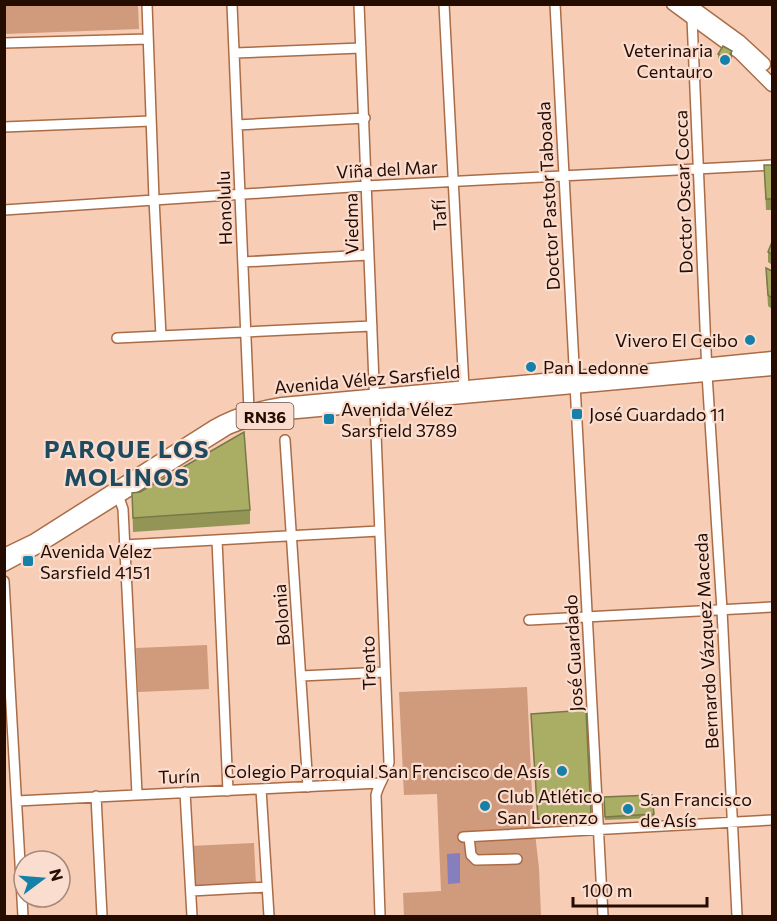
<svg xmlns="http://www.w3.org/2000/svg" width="777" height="921" viewBox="0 0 777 921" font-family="Commissioner,sans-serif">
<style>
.green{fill:#d09a7c}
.water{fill:#877ebd}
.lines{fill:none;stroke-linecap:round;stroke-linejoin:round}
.minor-casing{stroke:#aa6c47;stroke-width:12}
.major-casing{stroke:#aa6c47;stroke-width:15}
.minor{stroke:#fff;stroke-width:9}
.major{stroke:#fff;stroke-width:12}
.wall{fill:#929556}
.shaded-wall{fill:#777946}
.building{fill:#aaad64;stroke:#777946;stroke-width:1.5}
.poi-dot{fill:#1581a9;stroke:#faddce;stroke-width:2}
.labels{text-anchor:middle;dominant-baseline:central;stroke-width:4.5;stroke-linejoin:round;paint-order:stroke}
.shield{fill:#faddce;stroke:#644b3e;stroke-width:1.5}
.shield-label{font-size:16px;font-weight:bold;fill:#240c01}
.poi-label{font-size:18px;fill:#240c01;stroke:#faddce;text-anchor:start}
.street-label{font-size:18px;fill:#240c01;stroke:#faddce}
.district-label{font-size:24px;font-weight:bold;letter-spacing:1.5px;fill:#1e4b5f;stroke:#faddce}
</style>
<rect width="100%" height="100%" fill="#f7cdb6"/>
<!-- green -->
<path class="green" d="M 4,5 L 138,5 L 139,29 L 5,34 Z
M 207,645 L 209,689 L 138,692 L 136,648 Z
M 527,687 L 533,816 L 539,868 L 541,916 L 404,916 L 403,893 L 441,891 L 437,794 L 404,795 L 399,692 Z
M 254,843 L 256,886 L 193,889 L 190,846 Z"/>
<!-- water -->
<path class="water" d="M 460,853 L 460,883 L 448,884 L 447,854 Z"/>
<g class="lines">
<!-- minor casing -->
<g class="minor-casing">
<path id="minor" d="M 147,4 L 154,199 L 161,336
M 232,4 L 249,410
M 359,4 L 389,762 C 387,774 379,783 376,795 L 380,916
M 444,4 L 464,388
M 555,4 L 603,916
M 692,18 L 707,374 L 722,610 L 737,916
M 4,43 L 148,39
M 234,53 L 361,48
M 237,125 L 365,118
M 4,127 L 151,121
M 4,210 L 366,186 L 772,165
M 243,262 L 368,255
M 117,338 L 372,326
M 285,440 L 308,787
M 117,492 L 123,509 L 137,794
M 217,540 L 228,791
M 124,545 L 379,531
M 4,581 L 23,916
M 529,620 L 772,607
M 301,676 L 385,672
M 261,789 L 269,916
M 185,792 L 192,916
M 96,796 L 102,916
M 17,801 L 379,783
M 463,837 L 772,820
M 469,837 L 471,855 L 476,860 L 517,859
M 191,891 L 267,887"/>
</g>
<!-- major casing -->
<g class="major-casing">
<path id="major" d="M 673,4 L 740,53 L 772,85
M 688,4 L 739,41 L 764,64
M 4,555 L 33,541 L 213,427 C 235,414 257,408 282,404 L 642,371 L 772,358
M 4,565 L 36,548 L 228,428 L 251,419 L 286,413 L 772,369"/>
</g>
<!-- minor -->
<use href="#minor" class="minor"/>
<!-- major -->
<use href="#major" class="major"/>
</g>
<!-- wall -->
<path class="wall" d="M 718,54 L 732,59 L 727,66 L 718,61 Z
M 764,165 L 772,165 L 772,210 L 766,210 Z
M 772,242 L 772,265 L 768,262 L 768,252 Z
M 766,268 L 772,271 L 772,309 L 768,306 Z
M 132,493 L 250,510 L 250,524 L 133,532 Z
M 531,714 L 591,815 L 591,822 L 538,826 Z
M 604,797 L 654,814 L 654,818 L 605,820 Z"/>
<!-- shaded-wall -->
<path class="shaded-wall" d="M 732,51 L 732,59 L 727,66 L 727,59 Z"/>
<!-- building -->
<path class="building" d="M 723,46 L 732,51 L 727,59 L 718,54 Z
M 764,165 L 772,165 L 772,199 L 766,199 Z
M 772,242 L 772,254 L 768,252 Z
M 766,268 L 772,271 L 772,298 L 768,295 Z
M 244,432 L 250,510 L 133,518 L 132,493 L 140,492 Z
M 586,710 L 591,815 L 538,819 L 531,714 Z
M 652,795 L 654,814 L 605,817 L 604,797 Z"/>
<!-- markers -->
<g class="poi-dot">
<circle cx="725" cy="60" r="6"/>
<circle cx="750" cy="340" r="6"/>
<circle cx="531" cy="367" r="6"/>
<rect x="571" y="408" width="12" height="12" rx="3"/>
<rect x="323" y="413" width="12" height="12" rx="3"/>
<rect x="22" y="555" width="12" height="12" rx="3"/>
<circle cx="562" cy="771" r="6"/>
<circle cx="485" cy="806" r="6"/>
<circle cx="628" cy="809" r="6"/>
</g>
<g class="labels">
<!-- shield labels -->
<rect class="shield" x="236.5" y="403" width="57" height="26" rx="4.5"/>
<g class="shield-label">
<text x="265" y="416">RN36</text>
</g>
<!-- poi labels -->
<g class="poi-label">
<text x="713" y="50" text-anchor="end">Veterinaria<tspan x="713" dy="21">Centauro</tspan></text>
<text x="738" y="340" text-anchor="end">Vivero El Ceibo</text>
<text x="543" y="367">Pan Ledonne</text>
<text x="341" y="409">Avenida Vélez<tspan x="341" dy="21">Sarsfield 3789</tspan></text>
<text x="589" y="414">José Guardado 11</text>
<text x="40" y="551">Avenida Vélez<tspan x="40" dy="21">Sarsfield 4151</tspan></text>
<text x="550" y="771" text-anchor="end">Colegio Parroquial San Frencisco de Asís</text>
<text x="497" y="796">Club Atlético<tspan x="497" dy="21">San Lorenzo</tspan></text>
<text x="640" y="799">San Francisco<tspan x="640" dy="21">de Asís</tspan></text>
</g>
<!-- street labels -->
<g class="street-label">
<text transform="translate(387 169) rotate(-3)">Viña del Mar</text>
<text transform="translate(683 192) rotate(-92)">Doctor Oscar Cocca</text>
<text transform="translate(548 196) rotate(-93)">Doctor Pastor Taboada</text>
<text transform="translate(224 208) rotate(-92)">Honolulu</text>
<text transform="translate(439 215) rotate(-93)">Tafí</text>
<text transform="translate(351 224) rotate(-91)">Viedma</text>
<text transform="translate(367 379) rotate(-5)">Avenida Vélez Sarsfield</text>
<text transform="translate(281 615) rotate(-94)">Bolonia</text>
<text transform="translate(706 641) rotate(-93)">Bernardo Vázquez Maceda</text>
<text transform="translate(573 653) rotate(-93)">José Guardado</text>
<text transform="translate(368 663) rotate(-92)">Trento</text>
<text transform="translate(179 776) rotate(-2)">Turín</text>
</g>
<!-- district labels -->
<g class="district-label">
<text x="127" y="448">PARQUE LOS<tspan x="127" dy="28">MOLINOS</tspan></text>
</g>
</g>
<!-- border -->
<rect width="777" height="921" fill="none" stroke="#240c01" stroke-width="12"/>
<!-- north arrow -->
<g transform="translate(42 879) rotate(74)"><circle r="28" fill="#faddce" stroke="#a4897c" stroke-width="1.5"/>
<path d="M0-4.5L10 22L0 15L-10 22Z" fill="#1581a9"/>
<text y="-9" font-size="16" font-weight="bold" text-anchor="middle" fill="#240c01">N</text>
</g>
<!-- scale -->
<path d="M573 897v9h134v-9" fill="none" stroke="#240c01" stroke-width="3"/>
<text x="582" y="897" font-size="18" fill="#240c01" stroke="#faddce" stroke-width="4.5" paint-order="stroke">100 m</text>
</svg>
